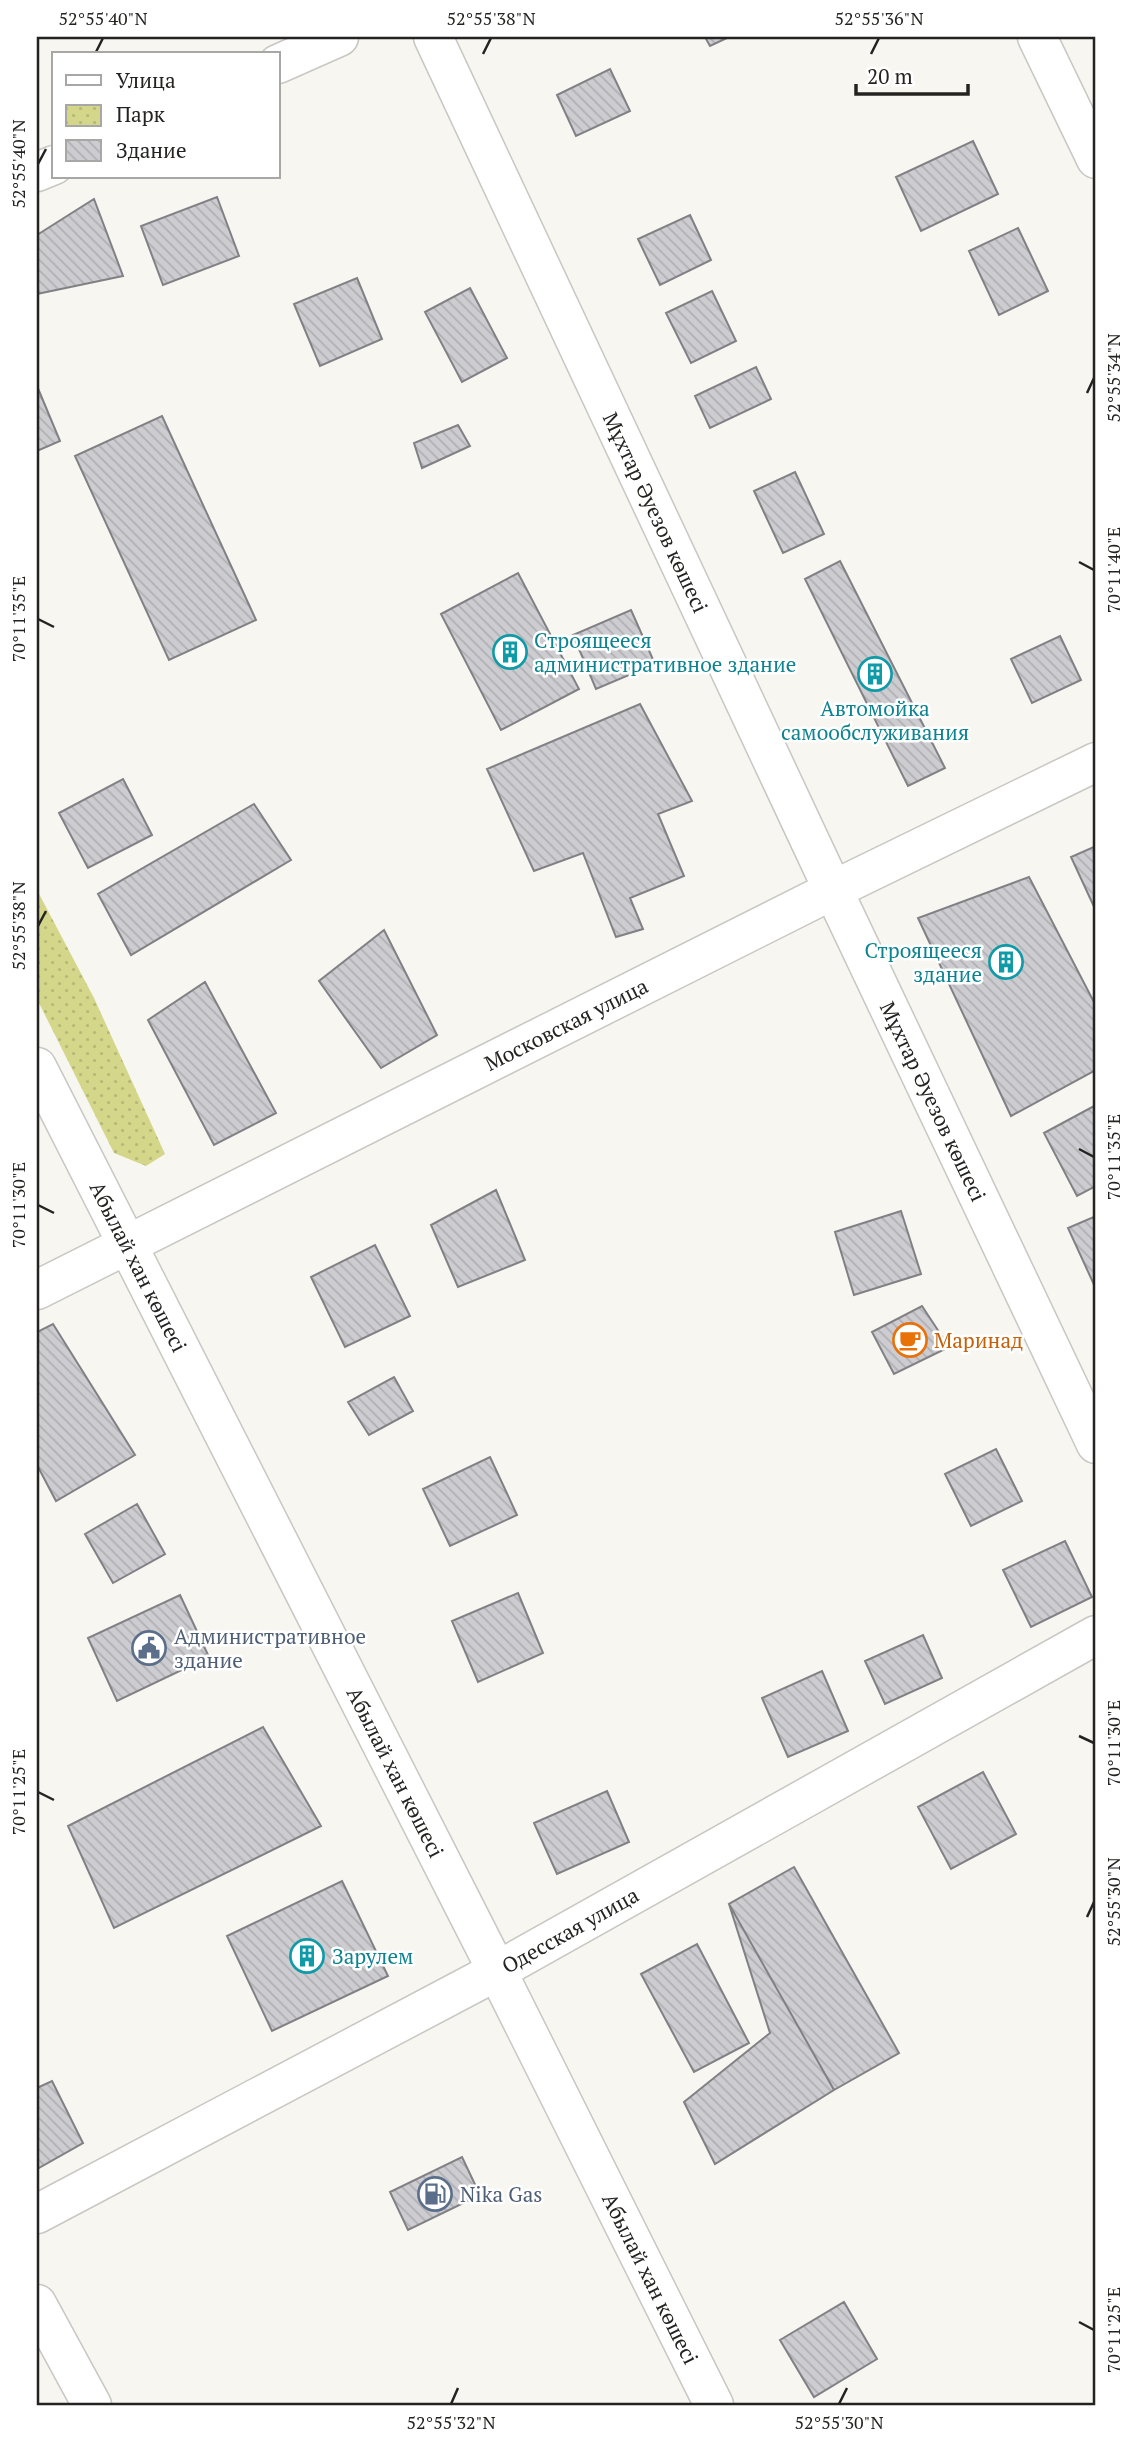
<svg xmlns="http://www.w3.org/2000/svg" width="1133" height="2442" viewBox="0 0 1133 2442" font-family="'PT Serif',serif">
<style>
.park{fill:url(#park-dots)}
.building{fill:url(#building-back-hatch);stroke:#818185;stroke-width:2}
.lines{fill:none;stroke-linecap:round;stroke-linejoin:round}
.street-casing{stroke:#c8c7c3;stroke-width:41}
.secondary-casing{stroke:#c8c7c3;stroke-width:41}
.street{stroke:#fff;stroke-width:38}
.secondary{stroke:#fff;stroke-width:38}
.ticks{fill:none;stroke:#242321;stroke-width:2.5}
.labels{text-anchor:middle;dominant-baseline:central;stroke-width:5;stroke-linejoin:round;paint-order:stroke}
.street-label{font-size:21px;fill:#242321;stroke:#fff}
.culture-label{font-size:21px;fill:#0d838f;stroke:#fff;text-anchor:start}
.food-label{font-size:21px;fill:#c56008;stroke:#fff;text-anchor:start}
.service-label{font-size:21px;fill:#4e5e75;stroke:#fff;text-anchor:start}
.neatline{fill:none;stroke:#242321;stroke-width:2.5}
.ticks-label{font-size:18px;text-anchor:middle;fill:#242321}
</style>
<defs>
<pattern id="park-dots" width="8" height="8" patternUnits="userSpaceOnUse" patternTransform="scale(1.75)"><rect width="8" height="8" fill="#d4d78a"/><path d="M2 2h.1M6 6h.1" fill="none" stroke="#b6b877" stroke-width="1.8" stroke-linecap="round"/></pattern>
<pattern id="building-back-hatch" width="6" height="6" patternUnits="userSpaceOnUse" patternTransform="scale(1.75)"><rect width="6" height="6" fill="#cdcdd1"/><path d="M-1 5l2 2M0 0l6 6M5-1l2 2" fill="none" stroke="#b0b0b3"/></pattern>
</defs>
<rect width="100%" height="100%" fill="#f7f6f1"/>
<!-- park -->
<path class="park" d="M 37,890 L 94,998 L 165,1154 L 146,1166 L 114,1153 L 37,999 Z"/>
<!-- building -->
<path class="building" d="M 705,37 L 729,37 L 710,46 Z
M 610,69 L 630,111 L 576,136 L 557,95 Z
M 973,141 L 998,194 L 921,231 L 896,177 Z
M 217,197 L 239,256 L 163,285 L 141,226 Z
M 94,199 L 123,276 L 37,294 L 37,235 Z
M 690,215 L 711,260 L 660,285 L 638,239 Z
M 1018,228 L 1048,291 L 999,315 L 969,251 Z
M 357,278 L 382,339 L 320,366 L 294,304 Z
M 470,288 L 507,358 L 462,382 L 425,312 Z
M 712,291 L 736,341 L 691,363 L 666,313 Z
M 756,367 L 771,399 L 710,428 L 695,396 Z
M 37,386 L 60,441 L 37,451 Z
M 162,416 L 256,620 L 169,660 L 75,456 Z
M 458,425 L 470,446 L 422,468 L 414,443 Z
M 795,472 L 824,534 L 783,553 L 754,491 Z
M 840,561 L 945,768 L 908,786 L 805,579 Z
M 518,573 L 579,689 L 501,730 L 441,614 Z
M 631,610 L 655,664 L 596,689 L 573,635 Z
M 1060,636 L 1081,680 L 1032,703 L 1011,659 Z
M 640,704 L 692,801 L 658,814 L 684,876 L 630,898 L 643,929 L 616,937 L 583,853 L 534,871 L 487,769 Z
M 123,779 L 152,835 L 88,868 L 59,813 Z
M 254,804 L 291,860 L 131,955 L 98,894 Z
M 1096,846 L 1096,911 L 1071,857 Z
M 1029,877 L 1096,1006 L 1096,1070 L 1011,1116 L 918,918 Z
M 384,930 L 437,1035 L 381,1068 L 319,981 Z
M 205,982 L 276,1113 L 214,1145 L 148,1020 Z
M 1096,1105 L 1096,1186 L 1077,1196 L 1044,1133 Z
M 496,1190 L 525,1260 L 458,1287 L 431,1225 Z
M 901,1211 L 921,1274 L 854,1295 L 835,1232 Z
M 1096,1216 L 1096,1289 L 1068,1228 Z
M 375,1245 L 410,1316 L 345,1347 L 311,1277 Z
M 922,1306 L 949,1347 L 894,1374 L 872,1332 Z
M 53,1324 L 135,1455 L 56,1501 L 37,1465 L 37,1332 Z
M 394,1377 L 413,1411 L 369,1435 L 348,1402 Z
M 996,1449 L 1022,1501 L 971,1526 L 945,1474 Z
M 490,1457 L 517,1515 L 450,1546 L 423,1489 Z
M 137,1504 L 165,1554 L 113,1583 L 85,1534 Z
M 1065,1541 L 1092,1597 L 1031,1627 L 1003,1570 Z
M 518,1593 L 543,1653 L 478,1682 L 452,1621 Z
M 180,1595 L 209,1657 L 117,1701 L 88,1638 Z
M 923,1635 L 942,1678 L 885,1704 L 865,1661 Z
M 822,1671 L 848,1731 L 788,1757 L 762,1698 Z
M 263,1727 L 321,1826 L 114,1928 L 68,1826 Z
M 983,1772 L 1016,1834 L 951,1869 L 918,1807 Z
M 607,1791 L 629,1842 L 557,1874 L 534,1823 Z
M 794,1867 L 899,2053 L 834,2090 L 729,1904 Z
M 342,1881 L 388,1976 L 272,2031 L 227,1936 Z
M 729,1904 L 834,2090 L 715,2164 L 684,2102 L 770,2033 Z
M 697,1944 L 749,2043 L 694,2072 L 641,1974 Z
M 52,2081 L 83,2143 L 37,2169 L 37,2088 Z
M 462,2157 L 480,2195 L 408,2230 L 390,2192 Z
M 844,2302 L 877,2359 L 814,2397 L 780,2340 Z"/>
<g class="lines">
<!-- street casing -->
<g class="street-casing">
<g id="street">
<path d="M 1037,37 L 1096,159"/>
<path d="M 278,64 L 339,37"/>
<path d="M 37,172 L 54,165"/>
<path id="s1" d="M 37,1290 L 833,890 L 1096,762"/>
<path id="s2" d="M 37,2214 L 497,1971 L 1096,1635"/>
<path d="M 37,2304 L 92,2405"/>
</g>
</g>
<!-- secondary casing -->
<g class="secondary-casing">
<g id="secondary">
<path id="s3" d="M 433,37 L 833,890 L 1096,1444"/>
<path id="s4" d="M 37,1067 L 497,1971 L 714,2405"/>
</g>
</g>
<!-- street -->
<use href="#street" class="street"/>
<!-- secondary -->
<use href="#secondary" class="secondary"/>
</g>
<!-- ticks -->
<path class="ticks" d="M 95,54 L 103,38M 483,54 L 491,38M 871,54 L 879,38M 38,164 L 46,149M 1087,393 L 1094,378M 1079,562 L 1094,570M 38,619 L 54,627M 38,926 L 46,911M 1079,1149 L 1094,1157M 38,1205 L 54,1213M 1079,1736 L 1094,1743M 38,1792 L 54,1800M 1087,1917 L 1094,1902M 1079,2322 L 1094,2330M 451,2404 L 458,2388M 839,2404 L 847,2388"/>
<!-- icons -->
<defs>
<g id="building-ring" transform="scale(1.75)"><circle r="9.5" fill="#fff" stroke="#0f9aa8" stroke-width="1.5"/><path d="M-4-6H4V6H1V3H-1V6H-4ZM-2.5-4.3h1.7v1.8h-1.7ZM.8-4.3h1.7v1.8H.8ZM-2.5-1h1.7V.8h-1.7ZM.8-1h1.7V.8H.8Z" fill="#0f9aa8"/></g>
<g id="cafe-ring" transform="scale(1.75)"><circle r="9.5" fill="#fff" stroke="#e8710a" stroke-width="1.5"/><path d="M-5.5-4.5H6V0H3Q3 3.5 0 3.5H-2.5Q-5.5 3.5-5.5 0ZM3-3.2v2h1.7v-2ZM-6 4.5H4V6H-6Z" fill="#e8710a"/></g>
<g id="civic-ring" transform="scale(1.75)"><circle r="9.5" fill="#fff" stroke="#5c6f8a" stroke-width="1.5"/><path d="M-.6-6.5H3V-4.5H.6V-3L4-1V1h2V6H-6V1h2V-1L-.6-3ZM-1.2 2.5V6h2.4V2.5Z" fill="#5c6f8a"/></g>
<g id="fuel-ring" transform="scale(1.75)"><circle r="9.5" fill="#fff" stroke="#5c6f8a" stroke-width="1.5"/><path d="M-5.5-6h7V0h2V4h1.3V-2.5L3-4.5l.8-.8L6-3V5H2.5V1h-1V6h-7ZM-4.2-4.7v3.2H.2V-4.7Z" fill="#5c6f8a"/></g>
</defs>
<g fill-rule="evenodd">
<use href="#building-ring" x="510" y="652"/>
<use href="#building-ring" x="875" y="674"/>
<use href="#building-ring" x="1006" y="962"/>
<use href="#cafe-ring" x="910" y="1340"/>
<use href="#civic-ring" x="149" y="1648"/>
<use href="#building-ring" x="307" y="1956"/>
<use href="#fuel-ring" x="435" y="2194"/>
</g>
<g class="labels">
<!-- street labels -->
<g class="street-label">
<text stroke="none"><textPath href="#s3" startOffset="525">Мұхтар Әуезов көшесі</textPath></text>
<text stroke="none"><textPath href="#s1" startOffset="592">Московская улица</textPath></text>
<text stroke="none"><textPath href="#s3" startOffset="1176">Мұхтар Әуезов көшесі</textPath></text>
<text stroke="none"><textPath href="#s4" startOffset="224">Абылай хан көшесі</textPath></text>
<text stroke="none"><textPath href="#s4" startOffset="791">Абылай хан көшесі</textPath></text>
<text stroke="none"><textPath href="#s2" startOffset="604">Одесская улица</textPath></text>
<text stroke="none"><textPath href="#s4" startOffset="1358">Абылай хан көшесі</textPath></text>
</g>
<!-- culture labels -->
<g class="culture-label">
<text x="534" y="640">Строящееся<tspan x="534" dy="24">административное здание</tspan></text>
<text x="875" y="708" text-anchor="middle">Автомойка<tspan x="875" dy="24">самообслуживания</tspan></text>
<text x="982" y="950" text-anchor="end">Строящееся<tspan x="982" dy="24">здание</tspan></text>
<text x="332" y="1956">Зарулем</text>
</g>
<!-- food labels -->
<g class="food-label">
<text x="934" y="1340">Маринад</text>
</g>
<!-- service labels -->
<g class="service-label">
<text x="174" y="1636">Административное<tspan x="174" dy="24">здание</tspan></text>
<text x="460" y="2194">Nika Gas</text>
</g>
</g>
<!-- border -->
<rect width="1133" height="2442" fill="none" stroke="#ffffff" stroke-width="77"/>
<!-- legend -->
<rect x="52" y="52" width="228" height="126" fill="#ffffff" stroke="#a7a7a6" stroke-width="2"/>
<rect x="66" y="75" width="35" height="10" fill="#ffffff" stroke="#a7a7a6" stroke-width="2"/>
<text x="116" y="88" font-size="21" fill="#242321">Улица</text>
<rect x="66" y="105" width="35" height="21" fill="url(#park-dots)" stroke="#a7a7a6" stroke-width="2"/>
<text x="116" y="122" font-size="21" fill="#242321">Парк</text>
<rect x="66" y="140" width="35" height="21" fill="url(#building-back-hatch)" stroke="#a7a7a6" stroke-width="2"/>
<text x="116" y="158" font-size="21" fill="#242321">Здание</text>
<!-- scale -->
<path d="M856 84v10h112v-10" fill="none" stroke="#242321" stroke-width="3.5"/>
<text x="867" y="84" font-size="21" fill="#242321" stroke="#ffffff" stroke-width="5" paint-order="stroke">20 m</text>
<rect x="38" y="38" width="1056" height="2366" class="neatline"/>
<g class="ticks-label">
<text x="103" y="25">52°55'40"N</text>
<text x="491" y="25">52°55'38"N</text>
<text x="879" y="25">52°55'36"N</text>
<text transform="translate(19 164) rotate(-90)" y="6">52°55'40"N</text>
<text transform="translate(1114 378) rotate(-90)" y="6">52°55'34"N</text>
<text transform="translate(1114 570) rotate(-90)" y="6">70°11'40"E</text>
<text transform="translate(19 619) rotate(-90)" y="6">70°11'35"E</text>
<text transform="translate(19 926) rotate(-90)" y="6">52°55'38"N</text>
<text transform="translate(1114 1157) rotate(-90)" y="6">70°11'35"E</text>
<text transform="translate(19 1205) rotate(-90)" y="6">70°11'30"E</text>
<text transform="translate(1114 1743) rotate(-90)" y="6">70°11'30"E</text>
<text transform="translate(19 1792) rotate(-90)" y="6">70°11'25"E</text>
<text transform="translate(1114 1902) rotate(-90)" y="6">52°55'30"N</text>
<text transform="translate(1114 2330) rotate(-90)" y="6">70°11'25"E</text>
<text x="451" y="2429">52°55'32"N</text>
<text x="839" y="2429">52°55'30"N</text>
</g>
</svg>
